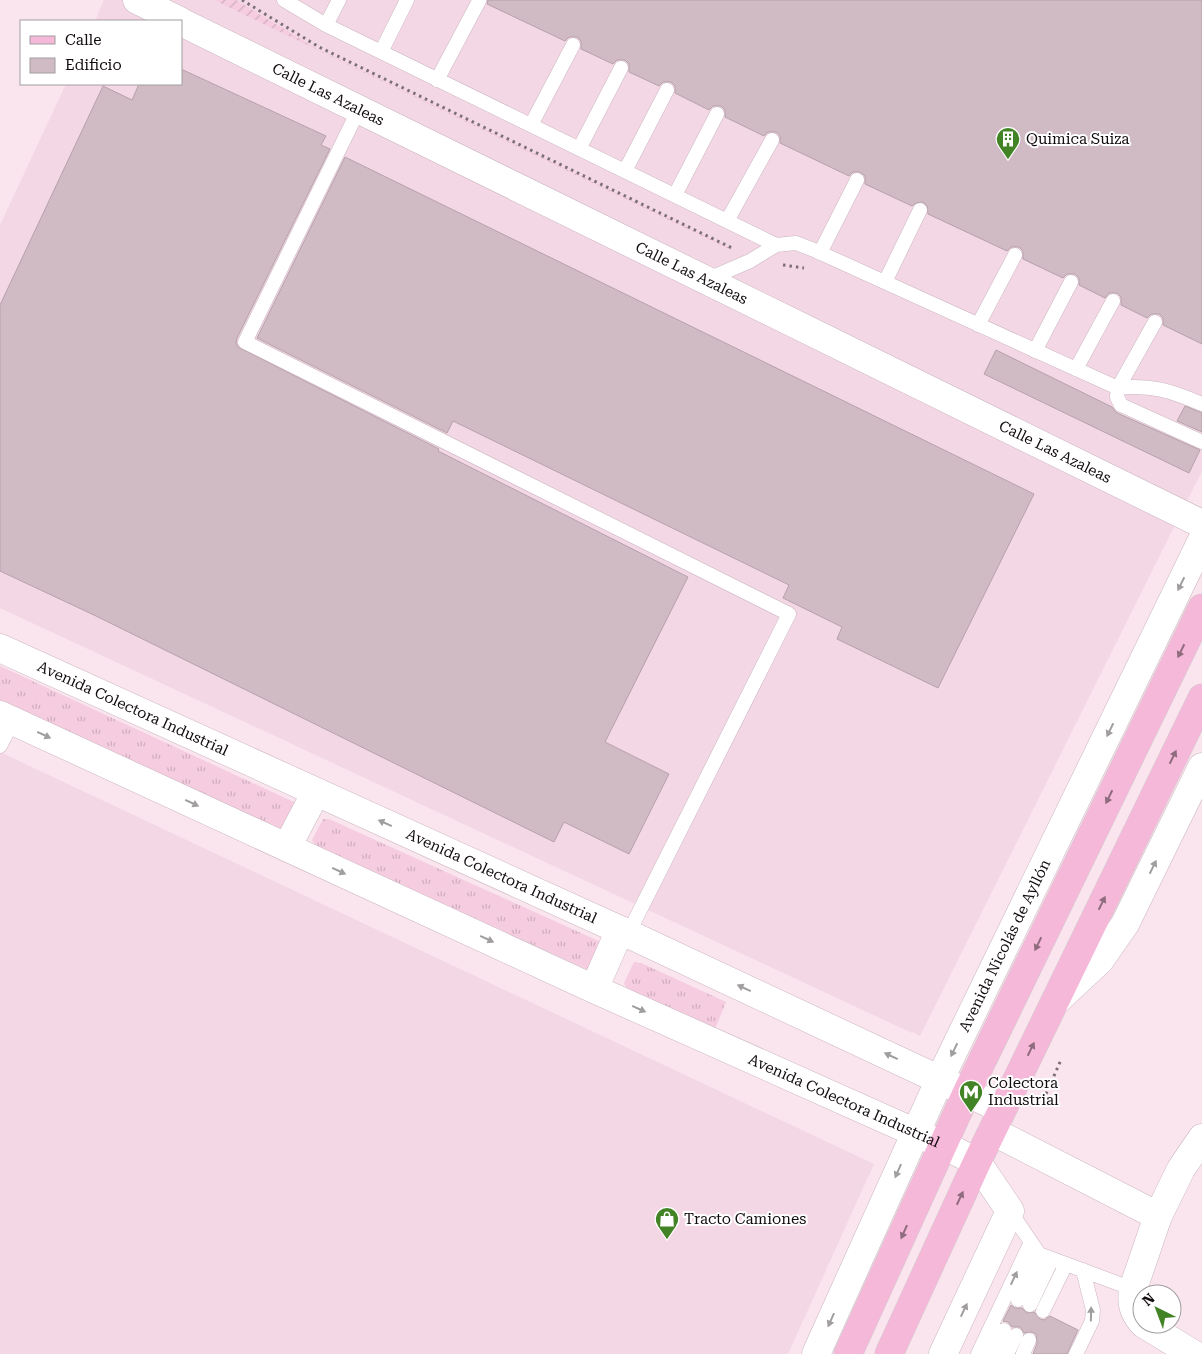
<svg xmlns="http://www.w3.org/2000/svg" width="1202" height="1354" viewBox="0 0 1202 1354" font-family="'Roboto Serif',serif">
<style>
.built{fill:#f4d7e5}
.grass{fill:url(#grass-tufts)}
.garden{fill:url(#garden-furrows)}
.building{fill:#d0bbc5;stroke:#b6a1ab}
.lines{fill:none;stroke-linecap:round;stroke-linejoin:round}
.lane-casing{stroke:#cbb6c0;stroke-width:15}
.street-casing{stroke:#cbb6c0;stroke-width:29}
.secondary-casing{stroke:#cbb6c0;stroke-width:29}
.primary-casing{stroke:#d0cecf;stroke-width:29}
.path{stroke:#7c6f75;stroke-width:3;stroke-dasharray:2.5 4;stroke-linecap:butt}
.lane{stroke:#fff;stroke-width:14}
.street{stroke:#fff;stroke-width:28}
.secondary{stroke:#fff;stroke-width:28}
.primary{stroke:#f5b8d9;stroke-width:28}
.oneway{fill:#a19e9f}
.oneway2{fill:#8f6b7e}
.labels{text-anchor:middle;dominant-baseline:central;stroke-width:4;stroke-linejoin:round;paint-order:stroke}
.street-label{font-size:15px;fill:#130c0f;stroke:#fff}
.poi-label{font-size:15px;fill:#130c0f;stroke:#fff;text-anchor:start}
</style>
<defs>
<pattern id="grass-tufts" width="24" height="20" patternUnits="userSpaceOnUse" patternTransform="scale(1.25)"><rect width="24" height="20" fill="#f5cce0"/><path d="M3 7l-1-3M5 7V3M7 7l1-3M15 17l-1-3M17 17v-4M19 17l1-3" fill="none" stroke="#d1aebf"/></pattern>
<pattern id="garden-furrows" width="10" height="10" patternUnits="userSpaceOnUse" patternTransform="scale(1.25)"><rect width="10" height="10" fill="#f5cce0"/><path d="M-1 1l2-2M0 10L10 0M9 11l2-2" fill="none" stroke="#d1aebf"/></pattern>
</defs>
<rect width="100%" height="100%" fill="#fae4ee"/>
<!-- built -->
<path class="built" d="M 104,0 L 1202,0 L 1202,471 L 920,1036 L 913,1032 L 912,1033 L 0,608 L 0,225 L 66,84 L 181,84 L 181,21 L 95,21 Z
M 0,752 L 874,1164 L 788,1354 L 0,1354 Z"/>
<!-- grass -->
<path class="grass" d="M 0,666 L 298,804 L 289,833 L 0,700 Z
M 323,819 L 329,819 L 603,943 L 595,973 L 315,846 L 312,840 Z
M 634,962 L 641,963 L 726,1002 L 715,1029 L 626,988 L 624,983 Z"/>
<!-- garden -->
<path class="garden" d="M 214,0 L 236,0 L 317,49 L 732,249 L 731,250 Z"/>
<!-- building -->
<path class="building" d="M 488,0 L 1202,0 L 1202,344 L 1163,325 L 1163,318 L 1159,314 L 1151,314 L 1147,318 L 1121,305 L 1121,297 L 1117,293 L 1109,293 L 1105,298 L 1079,285 L 1079,278 L 1075,274 L 1067,274 L 1063,278 L 1023,259 L 1023,251 L 1019,247 L 1011,247 L 1007,251 L 928,214 L 927,206 L 923,202 L 916,203 L 912,206 L 865,184 L 865,176 L 860,172 L 853,172 L 849,176 L 780,143 L 780,136 L 776,132 L 768,132 L 764,136 L 725,117 L 725,110 L 721,106 L 713,106 L 709,110 L 675,93 L 675,86 L 671,82 L 663,82 L 659,86 L 629,72 L 629,64 L 625,60 L 617,60 L 613,64 L 581,49 L 581,41 L 577,37 L 569,37 L 565,41 L 487,4 Z
M 181,69 L 326,136 L 321,145 L 330,149 L 237,338 L 236,343 L 238,347 L 439,449 L 438,451 L 688,577 L 605,742 L 669,774 L 629,854 L 564,822 L 554,842 L 96,616 L 0,571 L 0,305 L 103,86 L 132,100 L 139,84 L 181,84 Z
M 345,157 L 1034,494 L 938,688 L 837,639 L 842,627 L 783,598 L 789,585 L 453,421 L 447,433 L 257,338 Z
M 996,350 L 1112,407 L 1117,413 L 1200,450 L 1189,473 L 984,374 Z
M 1185,406 L 1202,413 L 1202,432 L 1177,421 Z
M 1011,1305 L 1015,1308 L 1022,1308 L 1027,1313 L 1034,1312 L 1040,1319 L 1044,1320 L 1050,1316 L 1078,1330 L 1067,1354 L 1033,1354 L 1037,1343 L 1036,1334 L 1032,1332 L 1024,1333 L 1020,1327 L 1012,1327 L 1008,1322 L 1003,1321 Z"/>
<g class="lines">
<!-- lane casing -->
<g class="lane-casing">
<path id="lane" d="M 284,0 L 326,25 L 776,245 L 796,243 L 814,250 L 1118,388 C 1151,384 1171,391 1202,404
M 326,25 L 339,0
M 381,52 L 407,0
M 437,80 L 479,1
M 359,109 L 245,342 L 789,614 L 628,934
M 531,125 L 573,45
M 579,149 L 621,68
M 625,171 L 667,90
M 675,195 L 717,114
M 727,221 L 772,140
M 820,253 L 857,180
M 706,280 L 750,261 L 776,245
M 885,282 L 920,210
M 1155,322 L 1118,388 L 1117,397 L 1121,405 L 1202,442
M 978,325 L 1015,255
M 1035,351 L 1071,282
M 1076,369 L 1113,301
M 0,746 L 13,721
M 1010,1211 L 1039,1254 L 1018,1300
M 1039,1254 L 1133,1289
M 1030,1305 L 1052,1259
M 1043,1311 L 1066,1264
M 978,1354 L 1031,1242
M 993,1354 L 1004,1330
M 1007,1354 L 1016,1335
M 1023,1354 L 1029,1340
M 1076,1354 L 1092,1321 L 1093,1310 L 1083,1270"/>
</g>
<!-- street casing -->
<g class="street-casing">
<g id="street">
<path d="M 137,0 L 180,21"/>
<path id="s1" d="M 181,22 L 1202,524"/>
<path d="M 992,1131 L 1158,1216"/>
<path d="M 1142,1322 C 1133,1311 1131,1303 1133,1289 L 1158,1216 L 1181,1169 L 1202,1138"/>
<path d="M 1144,1324 L 1193,1354"/>
</g>
</g>
<!-- secondary casing -->
<g class="secondary-casing">
<g id="secondary">
<path id="s2" d="M 0,648 L 620,930 L 1002,1109"/>
<path id="s3" d="M 0,715 L 594,989 L 943,1145 L 977,1162 L 1010,1211 L 943,1354"/>
<path d="M 287,847 L 316,792"/>
<path d="M 594,989 L 620,930"/>
<path d="M 1054,1003 L 1100,960 L 1125,924 L 1202,767"/>
<path id="s4" d="M 816,1354 L 940,1079 L 1202,540"/>
</g>
</g>
<!-- primary casing -->
<g class="primary-casing">
<path id="primary" d="M 848,1354 L 967,1092 L 1202,608
M 889,1354 L 977,1162 L 1202,698"/>
</g>
<!-- path -->
<path class="path" d="M 242,0 L 319,47 L 732,248
M 783,265 L 804,268
M 1046,1094 L 1061,1060"/>
<!-- lane -->
<use href="#lane" class="lane"/>
<!-- street -->
<use href="#street" class="street"/>
<!-- secondary -->
<use href="#secondary" class="secondary"/>
<!-- primary -->
<use href="#primary" class="primary"/>
</g>
<!-- one-way arrows -->
<defs><path id="oneway-solid" d="M-6-.8H1V-3.2L6.5 0L1 3.2V.8H-6Z" transform="scale(1.25)"/></defs>
<g class="oneway">
<use href="#oneway-solid" transform="translate(1181 584) rotate(116)"/>
<use href="#oneway-solid" transform="translate(1110 730) rotate(116)"/>
<use href="#oneway-solid" transform="translate(44 735) rotate(25)"/>
<use href="#oneway-solid" transform="translate(192 803) rotate(25)"/>
<use href="#oneway-solid" transform="translate(385 823) rotate(-156)"/>
<use href="#oneway-solid" transform="translate(1153 867) rotate(-64)"/>
<use href="#oneway-solid" transform="translate(339 871) rotate(25)"/>
<use href="#oneway-solid" transform="translate(487 939) rotate(25)"/>
<use href="#oneway-solid" transform="translate(744 988) rotate(-155)"/>
<use href="#oneway-solid" transform="translate(639 1009) rotate(24)"/>
<use href="#oneway-solid" transform="translate(954 1050) rotate(116)"/>
<use href="#oneway-solid" transform="translate(891 1056) rotate(-155)"/>
<use href="#oneway-solid" transform="translate(898 1171) rotate(114)"/>
<use href="#oneway-solid" transform="translate(1014 1278) rotate(-65)"/>
<use href="#oneway-solid" transform="translate(964 1310) rotate(-65)"/>
<use href="#oneway-solid" transform="translate(1091 1314) rotate(-89)"/>
<use href="#oneway-solid" transform="translate(831 1320) rotate(114)"/>
</g>
<g class="oneway2">
<use href="#oneway-solid" transform="translate(1181 651) rotate(116)"/>
<use href="#oneway-solid" transform="translate(1173 757) rotate(-64)"/>
<use href="#oneway-solid" transform="translate(1109 797) rotate(116)"/>
<use href="#oneway-solid" transform="translate(1102 903) rotate(-64)"/>
<use href="#oneway-solid" transform="translate(1038 944) rotate(116)"/>
<use href="#oneway-solid" transform="translate(1031 1049) rotate(-64)"/>
<use href="#oneway-solid" transform="translate(960 1198) rotate(-65)"/>
<use href="#oneway-solid" transform="translate(904 1232) rotate(114)"/>
</g>
<!-- icons -->
<defs>
<g id="building-pin" transform="scale(1.25)"><path d="M0 17L-7.5 6A9.5 9.5 0 1 1 7.5 6Z" fill="#428325" stroke="#fff"/><path d="M-4-6H4V6H1V3H-1V6H-4ZM-2.5-4.3h1.7v1.8h-1.7ZM.8-4.3h1.7v1.8H.8ZM-2.5-1h1.7V.8h-1.7ZM.8-1h1.7V.8H.8Z" fill="#fff"/></g>
<g id="metro-pin" transform="scale(1.25)"><path d="M0 17L-7.5 6A9.5 9.5 0 1 1 7.5 6Z" fill="#428325" stroke="#fff"/><path d="M-5.5 5V-5H-3L0 0L3-5H5.5V5H3V-.5L0 4L-3-.5V5Z" fill="#fff"/></g>
<g id="shop-pin" transform="scale(1.25)"><path d="M0 17L-7.5 6A9.5 9.5 0 1 1 7.5 6Z" fill="#428325" stroke="#fff"/><path d="M-5-2.5h2.3a2.7 3.5 0 0 1 5.4 0H5L5.5 6h-11ZM-1.5-2.5h3a1.5 2.3 0 0 0-3 0Z" fill="#fff"/></g>
</defs>
<g fill-rule="evenodd">
<use href="#building-pin" x="1008" y="139"/>
<use href="#metro-pin" x="971" y="1092"/>
<use href="#shop-pin" x="667" y="1219"/>
</g>
<g class="labels">
<!-- street labels -->
<g class="street-label">
<text stroke="none"><textPath href="#s1" startOffset="164">Calle Las Azaleas</textPath></text>
<text stroke="none"><textPath href="#s1" startOffset="569">Calle Las Azaleas</textPath></text>
<text stroke="none"><textPath href="#s1" startOffset="974">Calle Las Azaleas</textPath></text>
<text stroke="none"><textPath href="#s2" startOffset="146">Avenida Colectora Industrial</textPath></text>
<text stroke="none"><textPath href="#s2" startOffset="551">Avenida Colectora Industrial</textPath></text>
<text stroke="none"><textPath href="#s4" startOffset="450">Avenida Nicolás de Ayllón</textPath></text>
<text stroke="none"><textPath href="#s3" startOffset="928">Avenida Colectora Industrial</textPath></text>
</g>
<!-- poi labels -->
<g class="poi-label">
<text x="1026" y="139">Quimica Suiza</text>
<text x="988" y="1083">Colectora<tspan x="988" dy="17">Industrial</tspan></text>
<text x="684" y="1219">Tracto Camiones</text>
</g>
</g>
<!-- legend -->
<rect x="20" y="20" width="162" height="65" fill="#ffffff" stroke="#a19e9f"/>
<rect x="30" y="36" width="25" height="8" fill="#f5b8d9" stroke="#a19e9f"/>
<text x="65" y="45" font-size="15" fill="#130c0f">Calle</text>
<rect x="30" y="58" width="25" height="15" fill="#d0bbc5" stroke="#a19e9f"/>
<text x="65" y="70" font-size="15" fill="#130c0f">Edificio</text>
<!-- north arrow -->
<g transform="translate(1157 1309) rotate(318)"><circle r="24" fill="#ffffff" stroke="#a19e9f"/>
<path d="M0-4L9 19L0 12L-9 19Z" fill="#428325"/>
<text y="-8" font-size="14" font-weight="bold" text-anchor="middle" fill="#130c0f">N</text>
</g>
</svg>
